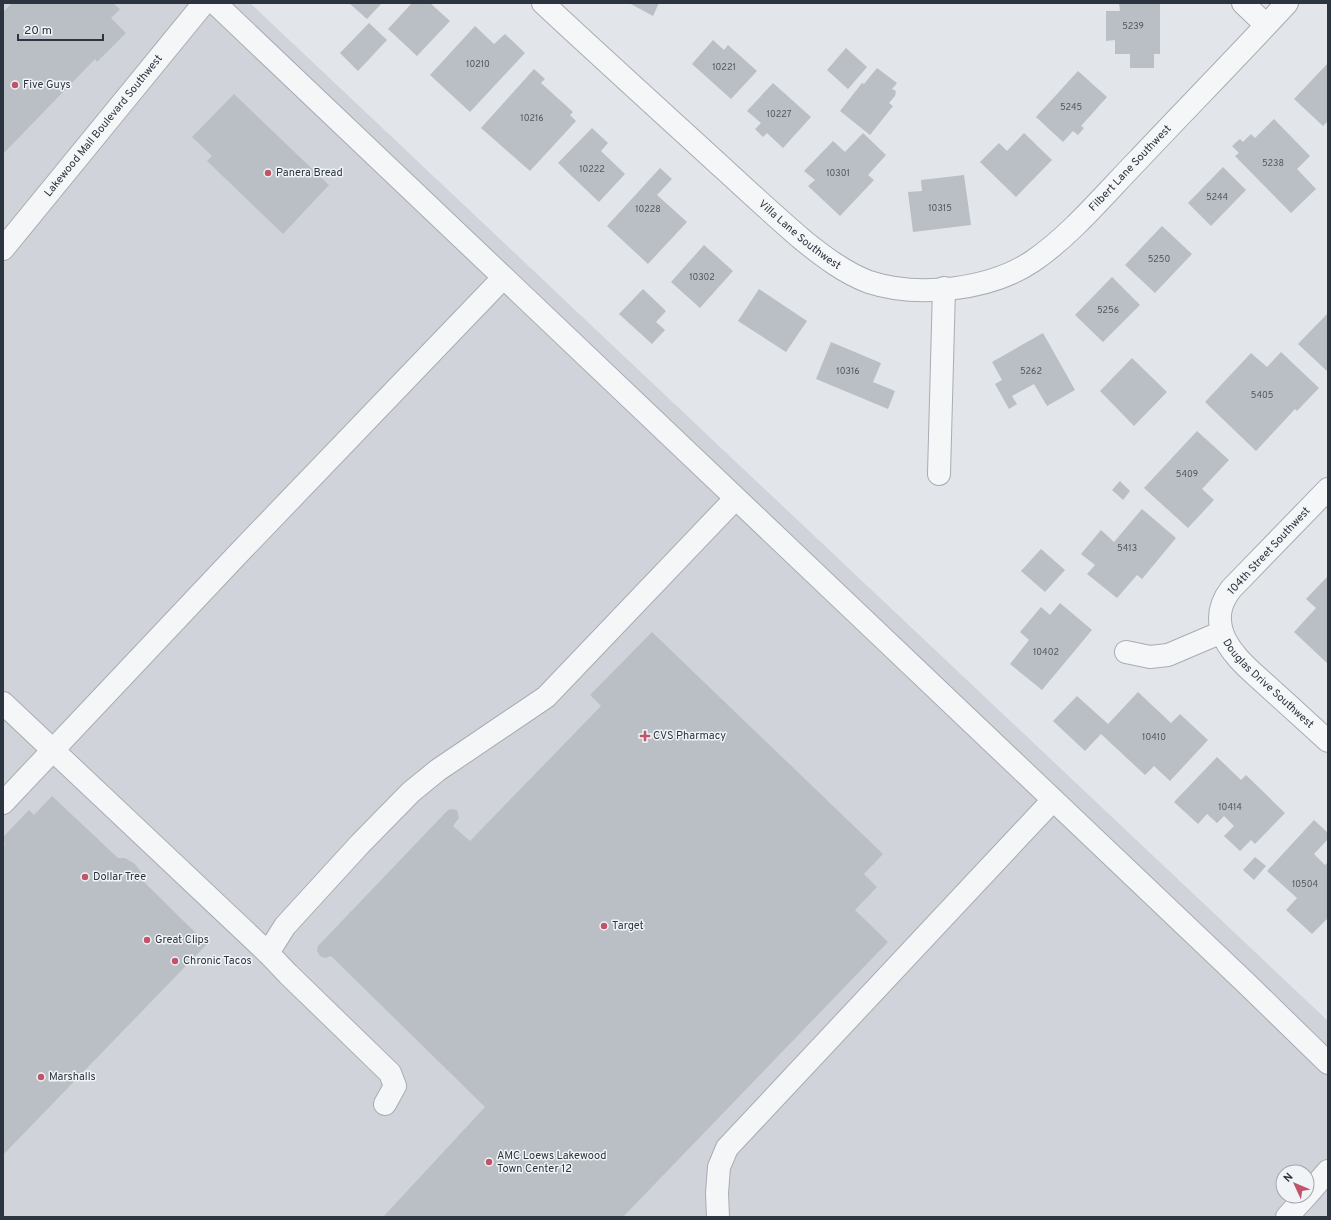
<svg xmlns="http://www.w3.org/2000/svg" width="1331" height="1220" viewBox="0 0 1331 1220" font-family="Overpass,sans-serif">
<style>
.built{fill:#d0d4da;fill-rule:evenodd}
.building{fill:#babfc5}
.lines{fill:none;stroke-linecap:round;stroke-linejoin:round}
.minor-casing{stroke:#a8acb3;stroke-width:24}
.minor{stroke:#f4f6f7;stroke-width:22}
.poi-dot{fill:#c0546b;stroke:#f1f4f6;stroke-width:1.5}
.labels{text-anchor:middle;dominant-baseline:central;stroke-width:3;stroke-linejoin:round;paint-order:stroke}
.number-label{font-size:9px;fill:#505760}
.poi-label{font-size:11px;fill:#2c343f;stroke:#f1f4f6;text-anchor:start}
.street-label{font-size:11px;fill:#2c343f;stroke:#f1f4f6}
</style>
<rect width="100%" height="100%" fill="#e2e5e9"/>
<!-- built -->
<path class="built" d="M 3,3 L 250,3 L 1328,1021 L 1328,1217 L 3,1217 ZM 1283,1172 L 1307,1172 L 1307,1196 L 1283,1196 Z"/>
<!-- building -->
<path class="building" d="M 12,3 L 113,3 L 120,9 L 111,18 L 126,33 L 97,62 L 95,59 L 3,154 L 3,12 Z
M 349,3 L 382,3 L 367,19 Z
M 412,3 L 430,3 L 450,21 L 417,56 L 388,29 Z
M 629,3 L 659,3 L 653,16 Z
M 1119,3 L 1160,3 L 1160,54 L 1154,54 L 1154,68 L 1130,68 L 1130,54 L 1115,54 L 1115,40 L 1106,41 L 1106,11 L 1120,11 Z
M 369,23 L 387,40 L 358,71 L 340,53 Z
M 475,26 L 494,44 L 505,34 L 525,53 L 470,112 L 430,75 Z
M 713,40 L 724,50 L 728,45 L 757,71 L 731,99 L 692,64 Z
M 846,48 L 867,67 L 848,89 L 827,70 Z
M 1328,63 L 1328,121 L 1323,126 L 1294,99 Z
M 877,68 L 897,83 L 892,89 L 896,91 L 895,96 L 889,103 L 893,106 L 870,135 L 840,111 L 862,83 L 864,84 Z
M 534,69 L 545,79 L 541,83 L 573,112 L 570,115 L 576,121 L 530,171 L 481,128 Z
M 1078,71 L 1107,97 L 1081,126 L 1084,128 L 1078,135 L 1073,131 L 1063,142 L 1036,117 Z
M 773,83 L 811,117 L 783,148 L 767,133 L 763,137 L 755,129 L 761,123 L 747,111 Z
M 234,94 L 329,185 L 283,234 L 207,161 L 212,156 L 192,137 Z
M 1274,119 L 1310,156 L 1297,169 L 1316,189 L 1291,213 L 1235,156 L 1239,153 L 1232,146 L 1240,139 L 1243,142 L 1251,134 L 1255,138 Z
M 592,128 L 608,143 L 601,151 L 625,174 L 599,202 L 558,163 Z
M 863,133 L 886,155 L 868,175 L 874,180 L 840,216 L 808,186 L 815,180 L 804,171 L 833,141 L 845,152 Z
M 1024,133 L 1052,160 L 1016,197 L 980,162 L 999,143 L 1007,151 Z
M 1223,167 L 1246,190 L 1211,226 L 1188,203 Z
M 660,168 L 672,179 L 657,195 L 687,222 L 648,264 L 607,226 Z
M 964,175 L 971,225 L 913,232 L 908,192 L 922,191 L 921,180 Z
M 1162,226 L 1192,254 L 1155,293 L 1125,265 Z
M 704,245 L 733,271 L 700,308 L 671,282 Z
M 1112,277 L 1140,305 L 1103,342 L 1075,315 Z
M 643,289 L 666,311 L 656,322 L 665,330 L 652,344 L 619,314 Z
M 759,289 L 807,321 L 786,352 L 738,321 Z
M 1328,313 L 1328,372 L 1298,344 Z
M 1043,333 L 1075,390 L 1047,406 L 1034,384 L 1012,396 L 1017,404 L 1009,409 L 995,384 L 1002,380 L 992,362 Z
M 831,342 L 881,363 L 873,382 L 895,391 L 888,409 L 816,379 Z
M 1281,352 L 1319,388 L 1297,411 L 1295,409 L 1256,451 L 1205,402 L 1251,353 L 1267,367 Z
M 1132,358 L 1167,392 L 1134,426 L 1100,391 Z
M 1197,431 L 1229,460 L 1202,489 L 1214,500 L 1188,528 L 1144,488 Z
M 1120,481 L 1130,491 L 1123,500 L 1112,490 Z
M 1142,509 L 1176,538 L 1142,579 L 1137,575 L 1117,598 L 1087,574 L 1095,565 L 1081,554 L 1101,530 L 1114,542 Z
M 1041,549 L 1065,570 L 1045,592 L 1021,571 Z
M 1328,576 L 1328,664 L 1294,632 L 1316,608 L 1306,599 Z
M 1060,603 L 1092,630 L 1042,690 L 1010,664 L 1029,640 L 1020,632 L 1041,607 L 1050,615 Z
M 652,632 L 883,854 L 864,874 L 877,887 L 855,910 L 888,942 L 623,1217 L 383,1217 L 485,1107 L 331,956 L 325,958 L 320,956 L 317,951 L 318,946 L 447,811 L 450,809 L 457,810 L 459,818 L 453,826 L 470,841 L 601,706 L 590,695 Z
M 1138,692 L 1171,723 L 1180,714 L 1208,740 L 1170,781 L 1154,766 L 1145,775 L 1101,734 L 1085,751 L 1053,721 L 1077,696 L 1108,724 Z
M 1217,757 L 1241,780 L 1246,775 L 1285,813 L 1255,844 L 1251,840 L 1240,851 L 1224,836 L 1234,826 L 1224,816 L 1217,823 L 1207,814 L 1198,824 L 1174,802 Z
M 52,796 L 118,858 L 125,858 L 135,864 L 141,872 L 144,882 L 207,944 L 3,1155 L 3,846 L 5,844 L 3,841 L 3,837 L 29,810 L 34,815 Z
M 1314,820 L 1328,833 L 1328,839 L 1314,854 L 1325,865 L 1328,862 L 1328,918 L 1312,934 L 1286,910 L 1297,898 L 1267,871 Z
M 1255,857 L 1266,866 L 1254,880 L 1243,870 Z"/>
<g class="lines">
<!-- minor casing -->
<g class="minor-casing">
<g id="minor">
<path d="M 215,3 L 1247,984 L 1328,1063"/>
<path id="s1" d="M 543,3 C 603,59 664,114 725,170 C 751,194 777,218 804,241 C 824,257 845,273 869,282 C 918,298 990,290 1033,261 C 1071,235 1105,194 1137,161 C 1187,108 1238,56 1287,3"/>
<path d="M 1243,3 L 1266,25"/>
<path id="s2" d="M 3,249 L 204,3"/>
<path d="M 939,474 L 944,288"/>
<path id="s3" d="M 1328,489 L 1231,589 C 1221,602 1217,615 1222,632 C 1230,656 1256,675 1274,692 C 1292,708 1310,725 1328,741"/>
<path d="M 1126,652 L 1150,657 L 1168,655 L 1222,632"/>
<path d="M 3,703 L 268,953 L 288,974 L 390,1073 L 395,1086 L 385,1104"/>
<path d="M 3,803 L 237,555 L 503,278"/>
<path d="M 268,953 L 285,926 L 360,844 L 411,792 L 438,770 L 546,697 L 735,499"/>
<path d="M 1307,1195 L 1328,1171"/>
<path d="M 718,1217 L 717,1193 L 719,1167 L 727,1148 L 1053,800"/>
<path d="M 1287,1217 L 1306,1196"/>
</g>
</g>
<!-- minor -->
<use href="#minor" class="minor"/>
</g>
<!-- markers -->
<g class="poi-dot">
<circle cx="15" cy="85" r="4"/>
<circle cx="268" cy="173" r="4"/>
<path d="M643 730h4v4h4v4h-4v4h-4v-4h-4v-4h4z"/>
<circle cx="85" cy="877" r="4"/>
<circle cx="604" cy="926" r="4"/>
<circle cx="147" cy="940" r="4"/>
<circle cx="175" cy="961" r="4"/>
<circle cx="41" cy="1077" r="4"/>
<circle cx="489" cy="1162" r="4"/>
</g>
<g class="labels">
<!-- number labels -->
<g class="number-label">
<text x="1133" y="26">5239</text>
<text x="478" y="64">10210</text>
<text x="724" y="67">10221</text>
<text x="1071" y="107">5245</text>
<text x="779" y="114">10227</text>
<text x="532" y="118">10216</text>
<text x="1273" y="163">5238</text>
<text x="592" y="169">10222</text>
<text x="838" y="173">10301</text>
<text x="1217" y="197">5244</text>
<text x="940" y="208">10315</text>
<text x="648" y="209">10228</text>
<text x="1159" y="259">5250</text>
<text x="702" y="277">10302</text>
<text x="1108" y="310">5256</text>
<text x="848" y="371">10316</text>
<text x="1031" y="371">5262</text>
<text x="1262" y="395">5405</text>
<text x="1187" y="474">5409</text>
<text x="1127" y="548">5413</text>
<text x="1046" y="652">10402</text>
<text x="1154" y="737">10410</text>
<text x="1230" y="807">10414</text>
<text x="1305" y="884">10504</text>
</g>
<!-- poi labels -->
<g class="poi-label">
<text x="23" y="85">Five Guys</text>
<text x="276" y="173">Panera Bread</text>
<text x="653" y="736">CVS Pharmacy</text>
<text x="93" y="877">Dollar Tree</text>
<text x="612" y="926">Target</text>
<text x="155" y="940">Great Clips</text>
<text x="183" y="961">Chronic Tacos</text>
<text x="49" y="1077">Marshalls</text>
<text x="497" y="1156">AMC Loews Lakewood<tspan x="497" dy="13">Town Center 12</tspan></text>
</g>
<!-- street labels -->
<g class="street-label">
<text stroke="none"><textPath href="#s2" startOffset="159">Lakewood Mall Boulevard Southwest</textPath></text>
<text stroke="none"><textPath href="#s1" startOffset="735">Filbert Lane Southwest</textPath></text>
<text stroke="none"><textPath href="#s1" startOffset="346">Villa Lane Southwest</textPath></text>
<text transform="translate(1269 551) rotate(-47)">104th Street Southwest</text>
<text stroke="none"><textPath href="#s3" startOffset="255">Douglas Drive Southwest</textPath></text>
</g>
</g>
<!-- border -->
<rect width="1331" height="1220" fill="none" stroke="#2c343f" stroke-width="8"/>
<!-- north arrow -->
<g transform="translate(1295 1184) rotate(314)"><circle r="19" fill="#f1f4f6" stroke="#a2a7ad"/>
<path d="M0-3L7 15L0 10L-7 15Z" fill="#c0546b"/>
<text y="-6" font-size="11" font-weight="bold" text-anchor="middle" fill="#2c343f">N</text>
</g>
<!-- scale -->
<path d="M18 34v6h85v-6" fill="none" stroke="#2c343f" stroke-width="2"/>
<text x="24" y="34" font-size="12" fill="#2c343f" stroke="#f1f4f6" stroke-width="3" paint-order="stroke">20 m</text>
</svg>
